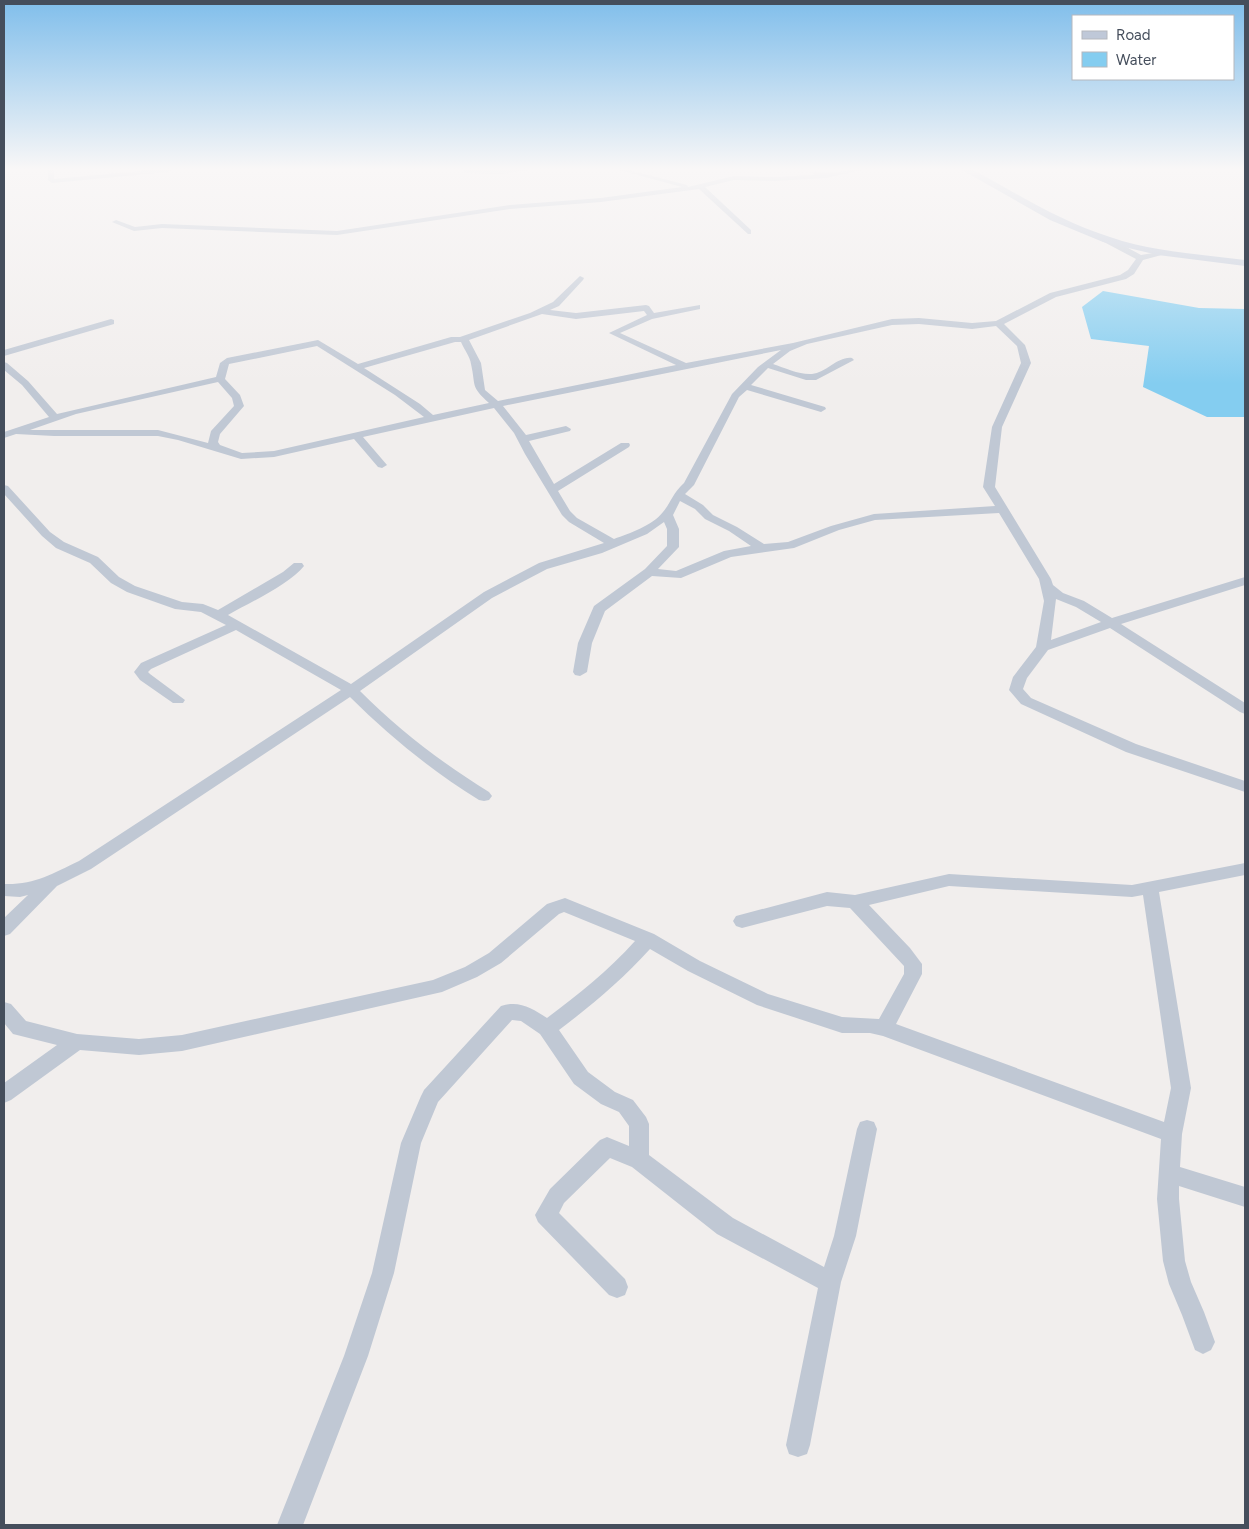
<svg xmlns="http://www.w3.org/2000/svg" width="1249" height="1529" viewBox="0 0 1249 1529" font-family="Figtree,sans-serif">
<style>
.water{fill:#84cdf0}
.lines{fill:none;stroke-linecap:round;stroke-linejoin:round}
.minor{fill:#c0c8d4;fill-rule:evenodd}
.secondary{fill:#bfc8d8;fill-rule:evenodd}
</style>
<rect width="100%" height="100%" fill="#f1eeed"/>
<!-- water -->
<path class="water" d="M 1103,291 L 1199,308 L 1245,309 L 1245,417 L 1207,417 L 1143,387 L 1149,346 L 1091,339 L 1082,307 Z"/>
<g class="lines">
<!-- minor -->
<path class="minor" d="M 48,170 L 54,170 L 54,179 L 150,170 L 171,170 L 168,172 L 52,183 L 48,180 Z
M 464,170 L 528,170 L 502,174 L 466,173 L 464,172 Z
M 619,170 L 629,170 L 687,185 L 688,187 L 734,176 L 775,177 L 814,175 L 812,173 L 815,171 C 831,175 846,169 862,170 L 826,178 L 775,181 L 734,180 L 705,187 L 751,230 L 751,234 L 748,234 L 699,189 L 601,202 L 510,209 L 337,235 L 162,228 L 134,231 L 112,222 L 116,220 L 135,227 L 162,224 L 337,231 L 510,205 L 601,198 L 682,187 Z
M 1102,237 L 1108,237 L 1141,255 L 1165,251 L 1169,253 L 1143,260 L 1134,274 L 1126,279 L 1056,297 L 1004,324 L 1025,345 L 1031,363 L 1002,427 L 995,487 L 1051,579 L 1053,585 L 1063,593 L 1084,601 L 1112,618 L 1245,577 L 1245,585 L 1121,624 L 1245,703 L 1245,714 L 1240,712 L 1110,628 L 1048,650 L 1027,678 L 1023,689 L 1031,698 L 1136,744 L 1245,781 L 1245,792 L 1126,752 L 1021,704 L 1009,690 L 1013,677 L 1036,647 L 1044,601 L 1039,579 L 999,513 L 875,520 L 839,530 L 794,548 L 731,557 L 681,578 L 652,576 L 605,611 L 592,643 L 587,672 L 580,676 L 575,675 L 573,672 L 578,643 L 594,606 L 645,569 L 667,546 L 667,529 L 664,522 L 647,534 L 602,553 L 547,569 L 492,598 L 360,691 C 399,730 442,763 489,792 L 492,796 L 489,800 L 484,801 L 479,800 C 432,771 389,736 350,697 L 91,869 L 57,886 L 10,934 L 4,936 L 4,918 L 28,895 L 20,897 L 4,896 L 4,884 C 34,885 52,874 79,861 L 341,690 L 236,630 L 151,669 L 148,672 L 150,674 L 185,700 L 183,703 L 173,703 L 140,680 L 134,672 L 141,663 L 226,625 L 201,612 L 175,609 L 127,592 L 111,583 L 90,563 L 56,548 L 42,536 L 4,494 L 4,485 L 8,486 L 50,532 L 64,542 L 98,557 L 119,577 L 135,586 L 182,602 L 203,604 L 218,610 L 283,572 L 294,563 L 302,563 L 304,566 C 290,584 249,603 228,615 L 351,684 L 484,592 L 539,563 L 604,543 L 569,522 L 562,515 L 525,454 L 514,433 L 494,408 L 363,437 L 387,465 L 382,468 L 378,467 L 354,439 L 274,457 L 241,459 L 178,440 L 158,436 L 54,436 L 16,434 L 4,438 L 4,432 L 49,417 L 22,385 L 4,370 L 4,362 L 7,363 L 28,381 L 57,414 L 216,377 L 220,363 L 227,358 L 318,340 L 358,364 L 451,337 L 460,337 L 530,313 L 553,302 L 580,276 L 584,278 L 583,280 L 559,306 L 550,310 L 576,313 L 646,305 L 649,306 L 654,313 L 700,305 L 700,309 L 652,319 L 620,333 L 686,363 L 793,343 L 892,319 L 919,318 L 972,323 L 996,321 L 1050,293 L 1120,275 L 1128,270 L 1136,259 L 1102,241 ZM 644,311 L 647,315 L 609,333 L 676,365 L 498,401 L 485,390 L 481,363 L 469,340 L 542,314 L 576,319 ZM 919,324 L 972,329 L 996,326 L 1017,346 L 1021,363 L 992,427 L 983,487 L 995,506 L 874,514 L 831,526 L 788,542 L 764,544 L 737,527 L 713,515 L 703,505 L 685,494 L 694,485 L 739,397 L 747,390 L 821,412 L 826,409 L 825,407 L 751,385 L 768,368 L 806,380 L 816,380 L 854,360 L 852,358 C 838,356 826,373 812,374 C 800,375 785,368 773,364 L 790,351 L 807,344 L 892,325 ZM 455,342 L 461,342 C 464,349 470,357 471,364 C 476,386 470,386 489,403 L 433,415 L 420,404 L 364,368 ZM 317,346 L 395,395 L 424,417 L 274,451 L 242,453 L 220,445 L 218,442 L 220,434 L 244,406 L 240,395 L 225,379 L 229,364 ZM 781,350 L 758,367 L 732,394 L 684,483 C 672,494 672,501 663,512 C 652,526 630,533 614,539 L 577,518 L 570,511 L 558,491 L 629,447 L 630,445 L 629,443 L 621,443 L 554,484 L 529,441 L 570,431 L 571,429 L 566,426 L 526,435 L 503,406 ZM 218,382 L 232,398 L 234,406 L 211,431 L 208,443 L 158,430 L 30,430 L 76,414 ZM 680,501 L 695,509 L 705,519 L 729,531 L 751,546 L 724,551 L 676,571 L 658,569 L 679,547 L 679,529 L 673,515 ZM 1056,599 L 1076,607 L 1101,622 L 1051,640 Z
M 111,319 L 114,320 L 114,324 L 4,356 L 4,350 Z
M 1245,863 L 1245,875 L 1159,892 L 1191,1088 L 1182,1134 L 1180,1167 L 1245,1187 L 1245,1207 L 1179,1186 L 1179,1199 L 1185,1261 L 1191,1282 L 1204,1312 L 1215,1342 L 1211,1350 L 1203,1354 L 1195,1350 L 1182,1315 L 1169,1284 L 1163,1261 L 1157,1199 L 1161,1139 L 883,1036 L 870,1033 L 842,1033 L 757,1005 L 688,971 L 650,949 C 622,980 592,1005 559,1030 L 588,1072 L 615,1092 L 633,1100 L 646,1117 L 649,1124 L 649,1155 L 733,1218 L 824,1267 L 834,1236 L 857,1129 L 860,1122 L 867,1120 L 874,1122 L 877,1129 L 856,1236 L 841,1282 L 810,1445 L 807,1454 L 798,1457 L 789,1454 L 786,1445 L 818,1288 L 717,1234 L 632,1167 L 610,1158 L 564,1203 L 559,1213 L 625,1279 L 628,1287 L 625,1295 L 617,1298 L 609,1295 L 538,1222 L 535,1215 L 550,1189 L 600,1140 L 607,1137 L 629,1146 L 629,1126 L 619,1112 L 601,1104 L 574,1084 L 540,1034 L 521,1021 L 512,1020 L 438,1102 L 421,1143 L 394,1273 L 368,1356 L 303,1525 L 277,1525 L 344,1356 L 372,1273 L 401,1143 L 421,1096 L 424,1090 L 501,1006 C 519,1000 532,1008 547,1018 C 579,994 608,971 635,941 L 564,912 L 559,914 L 501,963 L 477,977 L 442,992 L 182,1051 L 139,1055 L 80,1050 L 11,1100 L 4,1103 L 4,1083 L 57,1045 L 13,1034 L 4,1023 L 4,1002 L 11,1004 L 26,1021 L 77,1034 L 139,1039 L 182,1035 L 433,980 L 465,967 L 489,953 L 547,904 L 565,898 L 654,934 L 700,961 L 768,994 L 842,1017 L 879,1019 L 904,974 L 904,966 L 850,908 L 827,906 L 742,928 L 736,926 L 733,921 L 736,916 L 827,892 L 855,895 L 949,874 L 1132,885 ZM 949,886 L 1132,897 L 1143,895 L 1171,1088 L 1164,1122 L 896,1024 L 922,974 L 922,964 L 910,948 L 869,905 Z"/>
<!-- secondary -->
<path class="secondary" d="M 962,170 L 973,170 C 1018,194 1061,222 1110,237 C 1153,252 1200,254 1245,260 L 1245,266 L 1158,255 L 1103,242 L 1050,220 Z"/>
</g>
<!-- sky -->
<linearGradient id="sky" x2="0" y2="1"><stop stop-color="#80beeb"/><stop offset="0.44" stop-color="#f9f7f7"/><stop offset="1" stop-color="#f9f7f7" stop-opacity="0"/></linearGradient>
<rect width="1249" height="384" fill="url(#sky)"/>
<!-- border -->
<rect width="1249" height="1529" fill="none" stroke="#454e5c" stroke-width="10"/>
<!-- legend -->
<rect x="1072" y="15" width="162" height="65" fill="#ffffff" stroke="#b5b8be"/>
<rect x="1082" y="31" width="25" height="8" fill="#bfc8d8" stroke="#b5b8be"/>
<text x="1116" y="40" font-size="15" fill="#454e5c">Road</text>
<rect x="1082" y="52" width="25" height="15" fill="#84cdf0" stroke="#b5b8be"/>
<text x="1116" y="65" font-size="15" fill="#454e5c">Water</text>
</svg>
